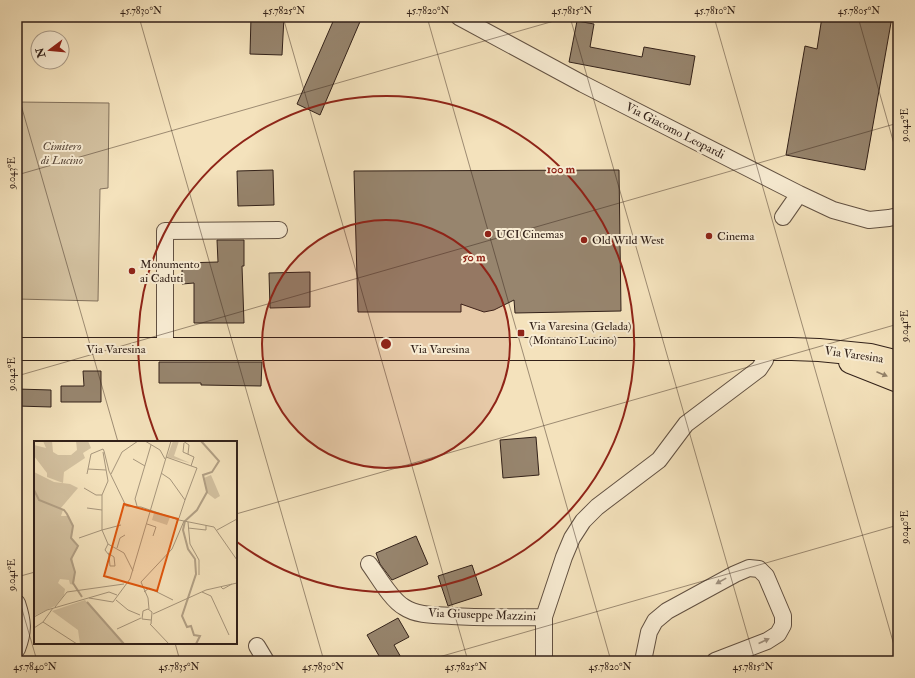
<svg xmlns="http://www.w3.org/2000/svg" width="915" height="678" viewBox="0 0 915 678" font-family="'IM FELL Double Pica',serif">
<style>
.green{fill:#d3c1a0;stroke:#82715c}
.building{fill:#97856e;stroke:#322119}
.lines{fill:none;stroke-linecap:round;stroke-linejoin:round}
.minor-casing{stroke:#625142;stroke-width:18}
.primary-casing{stroke:#322119;stroke-width:24}
.minor{stroke:#f8ecd3;stroke-width:16}
.primary{stroke:#f4e2bc;stroke-width:22}
.oneway{fill:#93826a}
.oneway2{fill:#9f917f}
.ticks{fill:none;stroke:#322119;stroke-width:1;stroke-opacity:0.45}
.ring{fill:none;stroke:#8f2418;stroke-width:2}
.poi-dot{fill:#8f2418;stroke:#f8ecd3;stroke-width:1.5}
.labels{text-anchor:middle;dominant-baseline:central;stroke-width:4;stroke-linejoin:round;paint-order:stroke}
.street-label{font-size:12px;fill:#322119;stroke:#f8ecd3}
.park-label{font-size:12px;font-style:italic;fill:#5a493b;stroke:#f8ecd3}
.poi-label{font-size:12px;fill:#322119;stroke:#f8ecd3;text-anchor:start}
.inset-river{fill:none;stroke:#b2a085;stroke-width:2}
.inset-road{fill:none;stroke:#a6957b;stroke-width:1}
.view{fill:#df560d;fill-opacity:0.15;stroke:#df560d;stroke-width:2}
.inset-edge{fill:none;stroke:#322119;stroke-width:2}
.centre{fill:#8f2418;stroke:#f8ecd3;stroke-width:2}
.ring-label{font-size:12px;text-anchor:middle;font-weight:bold;fill:#8f2418;stroke:#f8ecd3;stroke-width:4;stroke-linejoin:round;paint-order:stroke}
.neatline{fill:none;stroke:#322119;stroke-width:1.5}
.ticks-label{font-size:10px;text-anchor:middle;fill:#322119}
</style>
<rect width="100%" height="100%" fill="#f4e2bc"/>
<filter id="stains"><feTurbulence type="fractalNoise" baseFrequency=".005" numOctaves="4"/><feColorMatrix values="0 0 0 0 .2 0 0 0 0 .09 0 0 0 0 .02 0 0 0 .5 -.17"/></filter>
<radialGradient id="worn" r=".72"><stop offset=".6" stop-color="#630" stop-opacity="0"/><stop offset="1" stop-color="#630" stop-opacity=".3"/></radialGradient>
<!-- green -->
<path class="green" d="M 17,102 L 109,103 L 108,188 L 100,189 L 98,301 L 17,299 Z"/>
<!-- building -->
<path class="building" d="M 251,17 L 284,17 L 282,55 L 250,54 Z
M 335,17 L 362,17 L 320,115 L 297,104 Z
M 822,17 L 892,17 L 865,170 L 786,155 L 805,46 L 817,49 Z
M 577,21 L 594,24 L 590,47 L 642,57 L 644,47 L 695,56 L 690,85 L 569,62 Z
M 273,170 L 274,205 L 238,206 L 237,171 Z
M 619,170 L 621,311 L 515,313 L 514,300 L 494,310 L 484,312 L 461,304 L 461,312 L 358,312 L 354,171 Z
M 217,240 L 244,240 L 244,266 L 242,266 L 244,323 L 194,323 L 194,283 L 182,284 L 182,263 L 218,262 Z
M 310,272 L 310,307 L 270,308 L 269,273 Z
M 159,362 L 262,362 L 261,386 L 201,385 L 201,383 L 159,383 Z
M 83,371 L 101,371 L 101,402 L 61,402 L 61,386 L 84,386 Z
M 17,389 L 51,390 L 51,407 L 17,406 Z
M 536,437 L 539,475 L 503,478 L 500,440 Z
M 416,536 L 428,564 L 392,580 L 380,564 L 376,553 Z
M 472,565 L 482,595 L 448,606 L 438,576 Z
M 398,618 L 409,637 L 394,645 L 403,661 L 382,661 L 367,635 Z"/>
<g class="lines">
<!-- minor casing -->
<g class="minor-casing">
<path id="minor" d="M 459,17 L 583,84 L 799,194 L 833,210 L 869,220 L 889,218 L 898,216
M 783,217 L 799,194
M 165,349 L 165,231 L 279,230
M 369,564 C 378,576 391,600 404,607 C 417,616 437,615 452,616 C 482,618 513,617 544,617
M 17,603 C 23,621 24,631 17,649
M 257,646 L 266,661
M 544,661 L 544,617 L 564,557 L 572,538 L 583,521 L 597,507 L 659,460 L 686,424 L 759,369 L 765,360 L 766,350
M 643,661 L 649,632 L 655,621 L 667,611 L 735,574 L 749,568 L 759,569 L 766,576 L 783,616 L 783,625 L 778,634 L 767,641 L 715,661"/>
</g>
<!-- primary casing -->
<g class="primary-casing">
<path id="primary" d="M 17,349 L 792,349 L 819,350 L 870,355 L 898,362
M 850,362 L 898,381"/>
</g>
<!-- minor -->
<use href="#minor" class="minor"/>
<!-- primary -->
<use href="#primary" class="primary"/>
</g>
<!-- one-way arrows -->
<defs><path id="oneway-solid" d="M-6-.8H1V-3.2L6.5 0L1 3.2V.8H-6Z"/></defs>
<use class="oneway" href="#oneway-solid" transform="translate(882 374) rotate(23)"/>
<g class="oneway2">
<use href="#oneway-solid" transform="translate(721 581) rotate(151)"/>
<use href="#oneway-solid" transform="translate(764 641) rotate(-25)"/>
</g>
<!-- ticks -->
<path class="ticks" d="M 139,17 L 324,661M 283,17 L 468,661M 427,17 L 611,661M 570,17 L 755,661M 714,17 L 898,659M 858,17 L 898,158M 17,91 L 118,442M 17,175 L 568,17M 17,376 L 898,123M 236,514 L 898,324M 17,577 L 35,572M 17,592 L 37,661M 175,643 L 180,661M 425,661 L 898,525"/>
<!-- distance rings -->
<circle cx="386" cy="344" r="124" fill="#8f2418" fill-opacity=".12"/>
<g class="ring">
<circle cx="386" cy="344" r="124"/>
<path d="M158 441A248 248 0 1 1 237 542"/>
</g>
<!-- markers -->
<g class="poi-dot">
<circle cx="488" cy="234" r="4"/>
<circle cx="709" cy="236" r="4"/>
<circle cx="584" cy="240" r="4"/>
<circle cx="132" cy="271" r="4"/>
<rect x="517" y="329" width="8" height="8" rx="2"/>
</g>
<g class="labels">
<!-- street labels -->
<g class="street-label">
<text transform="translate(675 131) rotate(27)">Via Giacomo Leopardi</text>
<text x="116" y="349">Via Varesina</text>
<text x="440" y="349">Via Varesina</text>
<text transform="translate(854 355) rotate(8)">Via Varesina</text>
<text transform="translate(482 615) rotate(2)">Via Giuseppe Mazzini</text>
</g>
<!-- park labels -->
<g class="park-label">
<text x="62" y="146">Cimitero<tspan x="62" dy="14">di Lucino</tspan></text>
</g>
<!-- poi labels -->
<g class="poi-label">
<text x="496" y="234">UCI Cinemas</text>
<text x="717" y="236">Cinema</text>
<text x="592" y="240">Old Wild West</text>
<text x="140" y="264">Monumento<tspan x="140" dy="14">ai Caduti</tspan></text>
<text x="529" y="326">Via Varesina (Gelada)<tspan x="529" dy="14">(Montano Lucino)</tspan></text>
</g>
</g>
<!-- overview -->
<g transform="translate(34 441)">
<rect width="203" height="203" fill="#f4e2bc"/>
<path d="M 9,0 L 18,0 L 19,11 L 24,14 L 37,14 L 43,9 L 42,0 L 54,0 L 57,7 L 49,12 L 51,17 L 30,31 L 29,42 L 13,36 L 13,32 L 0,15 L 0,4 L 12,7 ZM 139,0 L 145,0 L 140,15 L 156,22 L 133,16 ZM 0,31 L 20,41 L 36,43 L 44,47 L 26,68 L 29,69 L 27,75 L 35,75 L 36,79 L 39,85 L 37,97 L 44,107 L 38,115 L 41,131 L 40,144 L 36,143 L 35,139 L 26,138 L 24,142 L 31,148 L 30,154 L 21,165 L 0,175 ZM 177,34 L 186,55 L 181,58 L 173,52 L 170,37 ZM 120,72 L 136,76 L 133,84 L 118,79 ZM 51,159 L 77,188 L 91,203 L 46,203 L 44,189 L 18,170 Z" fill="#d3c1a0"/>
<path class="inset-river" d="M 0,49 L 5,59 L 30,69 L 33,73 L 39,85 L 37,97 L 44,105 L 37,118 L 41,131 L 39,142 L 48,156M 53,161 L 90,203M 162,203 L 166,195 L 160,194 L 157,185 L 153,186 L 148,175 L 162,133 L 161,118 L 154,108 L 149,89 L 151,80 L 163,69 L 173,51 L 169,34 L 178,31 L 185,20 L 167,0"/>
<path class="inset-road" d="M 111,0 L 126,9 L 131,18M 149,0 L 155,4 L 154,13M 150,2 L 149,11 L 160,16 L 157,25M 70,10 L 75,30 L 92,65 L 107,66 L 145,79 L 180,86 L 203,119M 69,11 L 74,40 L 68,54 L 68,89 L 74,103 L 90,112 L 99,130M 132,16 L 163,27 L 151,59M 99,18 L 111,25M 54,28 L 72,29M 127,32 L 136,38 L 151,59 L 145,77M 53,33 L 57,13 L 69,8 L 70,10M 77,33 L 88,11 L 104,0M 50,47 L 62,54 L 68,54M 103,65 L 101,58 L 117,4M 53,67 L 68,69M 154,81 L 156,103 L 165,119 L 165,134M 113,83 L 122,86 L 119,95M 154,87 L 172,89 L 172,84M 68,89 L 87,84M 183,89 L 203,78M 45,97 L 68,89M 74,103 L 71,109 L 75,114 L 76,125 L 81,125 L 80,116 L 74,112M 83,107 L 86,97 L 91,94M 187,146 L 189,148 L 198,143M 110,151 L 115,147 L 139,159M 168,151 L 177,155 L 195,194M 55,157 L 79,161 L 96,138 L 137,0M 82,159 L 94,169 L 106,174M 21,166 L 33,151 L 90,143M 115,168 L 114,157 L 107,141 L 138,108 L 150,80M 119,173 L 172,149 L 203,142M 0,176 L 13,169 L 75,151 L 83,154M 9,181 L 43,203M 116,183 L 135,203M 117,183 L 118,171 L 114,168 L 109,170 L 108,178 L 117,179M 0,187 L 9,181 L 19,167M 83,188 L 107,177"/>
<path class="view" d="M 90,63 L 144,78 L 123,150 L 70,135 Z"/>
<rect width="203" height="203" class="inset-edge"/>
</g>
<circle cx="386" cy="344" r="6" class="centre"/>
<g class="ring-label">
<text x="561" y="173">100 m</text>
<text x="474" y="261">50 m</text>
</g>
<!-- margin -->
<rect width="915" height="678" fill="none" stroke="#f4e2bc" stroke-width="44"/>
<!-- north arrow -->
<g transform="translate(50 50) rotate(254)"><circle r="19" fill="#f8ecd3" stroke="#a99b89"/>
<path d="M0-3L7 15L0 10L-7 15Z" fill="#8f2418"/>
<text y="-6" font-size="11" font-weight="bold" text-anchor="middle" fill="#322119">N</text>
</g>
<rect x="22" y="22" width="871" height="634" class="neatline"/>
<g class="ticks-label">
<text x="141" y="14">45.7830°N</text>
<text x="284" y="14">45.7825°N</text>
<text x="428" y="14">45.7820°N</text>
<text x="572" y="14">45.7815°N</text>
<text x="715" y="14">45.7810°N</text>
<text x="859" y="14">45.7805°N</text>
<text transform="translate(904 125) rotate(-90)" y="4">9.042°E</text>
<text transform="translate(11 173) rotate(-90)" y="4">9.043°E</text>
<text transform="translate(904 326) rotate(-90)" y="4">9.041°E</text>
<text transform="translate(11 374) rotate(-90)" y="4">9.042°E</text>
<text transform="translate(904 527) rotate(-90)" y="4">9.040°E</text>
<text transform="translate(11 575) rotate(-90)" y="4">9.041°E</text>
<text x="35" y="670">45.7840°N</text>
<text x="179" y="670">45.7835°N</text>
<text x="323" y="670">45.7830°N</text>
<text x="466" y="670">45.7825°N</text>
<text x="610" y="670">45.7820°N</text>
<text x="753" y="670">45.7815°N</text>
</g>
<rect width="100%" height="100%" filter="url(#stains)"/>
<rect width="100%" height="100%" fill="url(#worn)"/>
</svg>
